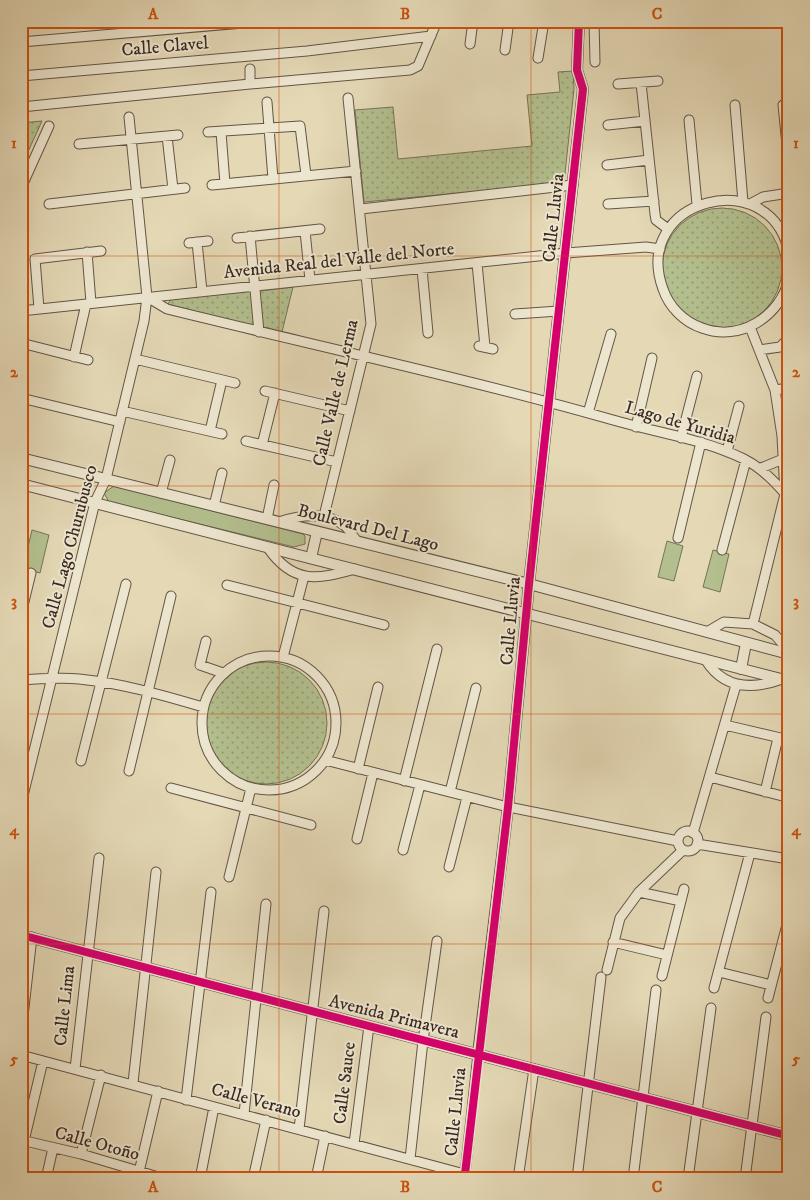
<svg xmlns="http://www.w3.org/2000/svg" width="810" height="1200" viewBox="0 0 810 1200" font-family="'IM FELL DW Pica',serif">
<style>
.grass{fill:#b3bf8e;stroke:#767458}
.park{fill:url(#park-dots);stroke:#767458}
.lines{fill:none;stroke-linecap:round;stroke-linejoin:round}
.minor-casing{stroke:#645547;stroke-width:11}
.tertiary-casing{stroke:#645547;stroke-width:12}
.minor{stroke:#ede6cf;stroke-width:9}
.tertiary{stroke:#ede6cf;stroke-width:10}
.cycleway-casing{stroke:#ede6cf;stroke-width:11}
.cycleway{stroke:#d6006c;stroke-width:8}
.grid{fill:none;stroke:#ce520f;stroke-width:1;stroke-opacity:0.55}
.labels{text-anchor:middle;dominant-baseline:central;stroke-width:4;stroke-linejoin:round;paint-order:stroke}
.street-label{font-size:18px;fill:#392922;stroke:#ede6cf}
.neatline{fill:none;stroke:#ce520f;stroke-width:2}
.grid-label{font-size:16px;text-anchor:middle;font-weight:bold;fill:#ce520f}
</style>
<defs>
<pattern id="park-dots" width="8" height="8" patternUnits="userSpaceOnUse" patternTransform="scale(1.25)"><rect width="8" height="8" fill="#b3bf8e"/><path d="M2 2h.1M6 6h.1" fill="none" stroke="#939b74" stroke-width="1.8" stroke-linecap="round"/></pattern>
</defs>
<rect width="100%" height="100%" fill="#e4d8b5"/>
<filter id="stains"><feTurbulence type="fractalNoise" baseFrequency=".004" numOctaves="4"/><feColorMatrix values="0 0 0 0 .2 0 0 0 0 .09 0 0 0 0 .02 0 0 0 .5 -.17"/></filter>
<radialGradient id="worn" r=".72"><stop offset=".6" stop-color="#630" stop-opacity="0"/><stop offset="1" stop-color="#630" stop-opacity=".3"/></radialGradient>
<!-- grass -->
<path class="grass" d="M 114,486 L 303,534 L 305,536 L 305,544 L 294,547 L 109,502 L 104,493 Z
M 32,530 L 49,535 L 40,573 L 23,568 Z
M 667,541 L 683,546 L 674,581 L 658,577 Z
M 713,550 L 729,554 L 720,592 L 703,587 Z"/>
<!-- park -->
<path class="park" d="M 573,71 L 574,89 L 564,183 L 364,202 L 355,110 L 393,107 L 398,159 L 532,146 L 527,95 L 560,92 L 558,72 Z
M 42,121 L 21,167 L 21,123 Z
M662 268a60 60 0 1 1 120 0a60 60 0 1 1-120 0Z
M 293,287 L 282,332 L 261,328 L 259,291 Z
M 252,291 L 255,327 L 168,304 L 171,299 Z
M205 723a61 61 0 1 1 122 0a61 61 0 1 1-122 0Z"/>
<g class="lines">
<!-- minor casing -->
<g class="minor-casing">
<path id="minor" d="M 594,21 L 595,62
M 21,42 L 266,21
M 470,44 L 473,21
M 505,50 L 509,21
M 538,58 L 544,21
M 250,69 L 250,84
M 21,76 L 307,51 L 431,36
M 641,83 L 655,214 L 656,220 L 668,229
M 618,84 L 658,81
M 267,102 L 273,179
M 735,105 L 743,202
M 783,105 L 789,165
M 21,107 L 250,84 L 410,70 L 418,66 L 437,21
M 689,120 L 697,204
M 608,125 L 645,121
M 208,132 L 300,126 L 306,175
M 221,132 L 225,184
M 167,136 L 173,189
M 79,144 L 178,135
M 607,165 L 649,160
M 212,185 L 356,171
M 21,188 L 49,126
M 49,204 L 185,188
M 608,204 L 654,201
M 750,204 L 763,197 L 789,193
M 361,209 L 573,185
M 305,231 L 310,280
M 250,236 L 259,332
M 237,238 L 320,229
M 197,242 L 202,291
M 189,243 L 208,241
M 87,252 L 91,303
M 789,253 C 771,162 630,199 663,289 C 669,307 684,322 702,328 C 740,342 780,317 789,279
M 477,263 L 485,347
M 422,269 L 428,333
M 147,297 L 167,309 C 313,345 461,377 606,418 C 652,432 701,438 744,459 C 762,468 776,483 789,498
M 39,309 L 35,259 L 101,251
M 21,311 L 566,253 L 646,247 L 660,249
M 515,314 L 559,311
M 750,327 L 775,390 L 782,436 L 785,494 L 753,624
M 21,343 L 88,360
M 479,346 L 493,349
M 759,350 L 780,347 L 789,338
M 74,357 L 86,304
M 135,359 L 235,383
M 775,390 L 789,388
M 265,391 L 350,411
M 21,398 L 120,422
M 122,411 L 222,434
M 588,413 L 611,334
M 636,427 L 652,358
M 210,431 L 222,380
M 681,438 L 697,376
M 246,441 L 337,462
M 262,445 L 275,393
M 727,451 L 739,406
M 761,468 L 783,459
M 161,493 L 170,460
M 214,506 L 222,473
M 324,516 L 371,324 L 348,98
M 267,519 L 274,485
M 279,522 C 299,515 327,511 345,526 C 349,529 353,537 357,541
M 678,538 L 701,442
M 268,548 C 293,584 317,580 355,569
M 722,550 L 746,460
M 227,585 L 384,625
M 21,614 L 31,573
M 707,632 L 724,622 L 753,624 L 775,635 L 789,651
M 206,641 L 200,665 L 223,673
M202 723a67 67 0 1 1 134 0a67 67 0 1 1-134 0Z
M 283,657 L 304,576
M 705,659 C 723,689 752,690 782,679
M 21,680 C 40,679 60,677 79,679 C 121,683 162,695 203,707
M 725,725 L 789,740
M 325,760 L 508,807 L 678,841
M 81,761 L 126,584
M 358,769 L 378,687
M 129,771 L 171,596
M 710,777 L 786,797
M 404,781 L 437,649
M 171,788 L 311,825
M 450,792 L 476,688
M 765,792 L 778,738
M 21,804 L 95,502 L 106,479 L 144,321 L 147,297 L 129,117
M678 841a10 10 0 1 1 20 0a10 10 0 1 1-20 0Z
M 693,833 L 736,685
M 357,839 L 373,773
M 697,844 L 789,859
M 403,850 L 420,785
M 449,867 L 467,797
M 229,877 L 251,788
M 639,892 L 681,901
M 613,942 L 667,955
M 607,970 L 620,918 L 639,892 L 683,850
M 719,972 L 771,985
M 662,976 L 684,889
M 714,988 L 750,853
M 768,998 L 789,917
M 21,1034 L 32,937
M 21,1055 L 483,1179
M 75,1069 L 99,858
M 133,1083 L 156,872
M 186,1100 L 211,892
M 244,1114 L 266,904
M 299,1129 L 324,911
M 21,1140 L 81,1154 L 165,1179
M 24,1141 L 43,1061
M 354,1144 L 369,1026
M 81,1154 L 101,1075
M 410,1159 L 423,1041 L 437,941
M 139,1172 L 158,1091
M 465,1174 L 478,1054
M 46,1179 L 53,1148
M 200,1179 L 214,1107
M 253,1179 L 266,1120
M 316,1179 L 325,1136
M 518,1179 L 534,1069
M 577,1179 L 601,977
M 633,1179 L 656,990
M 688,1179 L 711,1008
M 745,1179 L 766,1017"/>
</g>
<!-- tertiary casing -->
<g class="tertiary-casing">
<path id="tertiary" d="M 21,458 L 529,584 L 789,654
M 21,484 L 789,681
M 311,558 L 317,532
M 741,669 L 746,643
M 21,935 L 789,1136
M 478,1054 L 508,807 L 529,584 L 583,89 L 577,70 L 579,21"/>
</g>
<!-- minor -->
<use href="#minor" class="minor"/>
<!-- tertiary -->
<use href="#tertiary" class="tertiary"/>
<!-- cycleway casing -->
<g class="cycleway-casing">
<path id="cycleway" d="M 21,935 L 789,1136
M 465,1174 L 508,807 L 529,584 L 583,89 L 577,70 L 579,21"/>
</g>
<!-- cycleway -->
<use href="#cycleway" class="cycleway"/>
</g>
<!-- grid -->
<path class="grid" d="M 279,21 L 279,1179M 531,21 L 531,1179M 21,256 L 789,256M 21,486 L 789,486M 21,714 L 789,714M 21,944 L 789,944"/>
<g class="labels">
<!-- street labels -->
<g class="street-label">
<text transform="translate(165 47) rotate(-5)">Calle Clavel</text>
<text transform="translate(554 218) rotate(-84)">Calle Lluvia</text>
<text transform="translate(339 261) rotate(-6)">Avenida Real del Valle del Norte</text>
<text transform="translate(336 393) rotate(-77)">Calle Valle de Lerma</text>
<text transform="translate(680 423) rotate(16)">Lago de Yuridia</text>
<text transform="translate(368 528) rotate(14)">Boulevard Del Lago</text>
<text transform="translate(70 547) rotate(-75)">Calle Lago Churubusco</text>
<text transform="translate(511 621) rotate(-85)">Calle Lluvia</text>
<text transform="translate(65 1006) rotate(-84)">Calle Lima</text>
<text transform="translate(394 1017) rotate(14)">Avenida Primavera</text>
<text transform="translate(345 1083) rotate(-83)">Calle Sauce</text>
<text transform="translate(256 1101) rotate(15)">Calle Verano</text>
<text transform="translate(456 1112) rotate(-84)">Calle Lluvia</text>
<text transform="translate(97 1144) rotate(15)">Calle Otoño</text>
</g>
</g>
<!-- margin -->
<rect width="810" height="1200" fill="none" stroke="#e4d8b5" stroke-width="55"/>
<rect x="28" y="28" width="754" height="1144" class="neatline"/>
<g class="grid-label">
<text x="153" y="19">A</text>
<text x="405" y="19">B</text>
<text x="657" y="19">C</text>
<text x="14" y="148">1</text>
<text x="796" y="148">1</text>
<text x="14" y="377">2</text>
<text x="796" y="377">2</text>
<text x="14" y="606">3</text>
<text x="796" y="606">3</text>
<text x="14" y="835">4</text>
<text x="796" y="835">4</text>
<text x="14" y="1064">5</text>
<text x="796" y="1064">5</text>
<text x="153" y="1192">A</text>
<text x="405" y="1192">B</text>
<text x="657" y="1192">C</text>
</g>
<rect width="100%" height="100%" filter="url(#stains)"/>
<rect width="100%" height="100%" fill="url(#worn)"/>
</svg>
